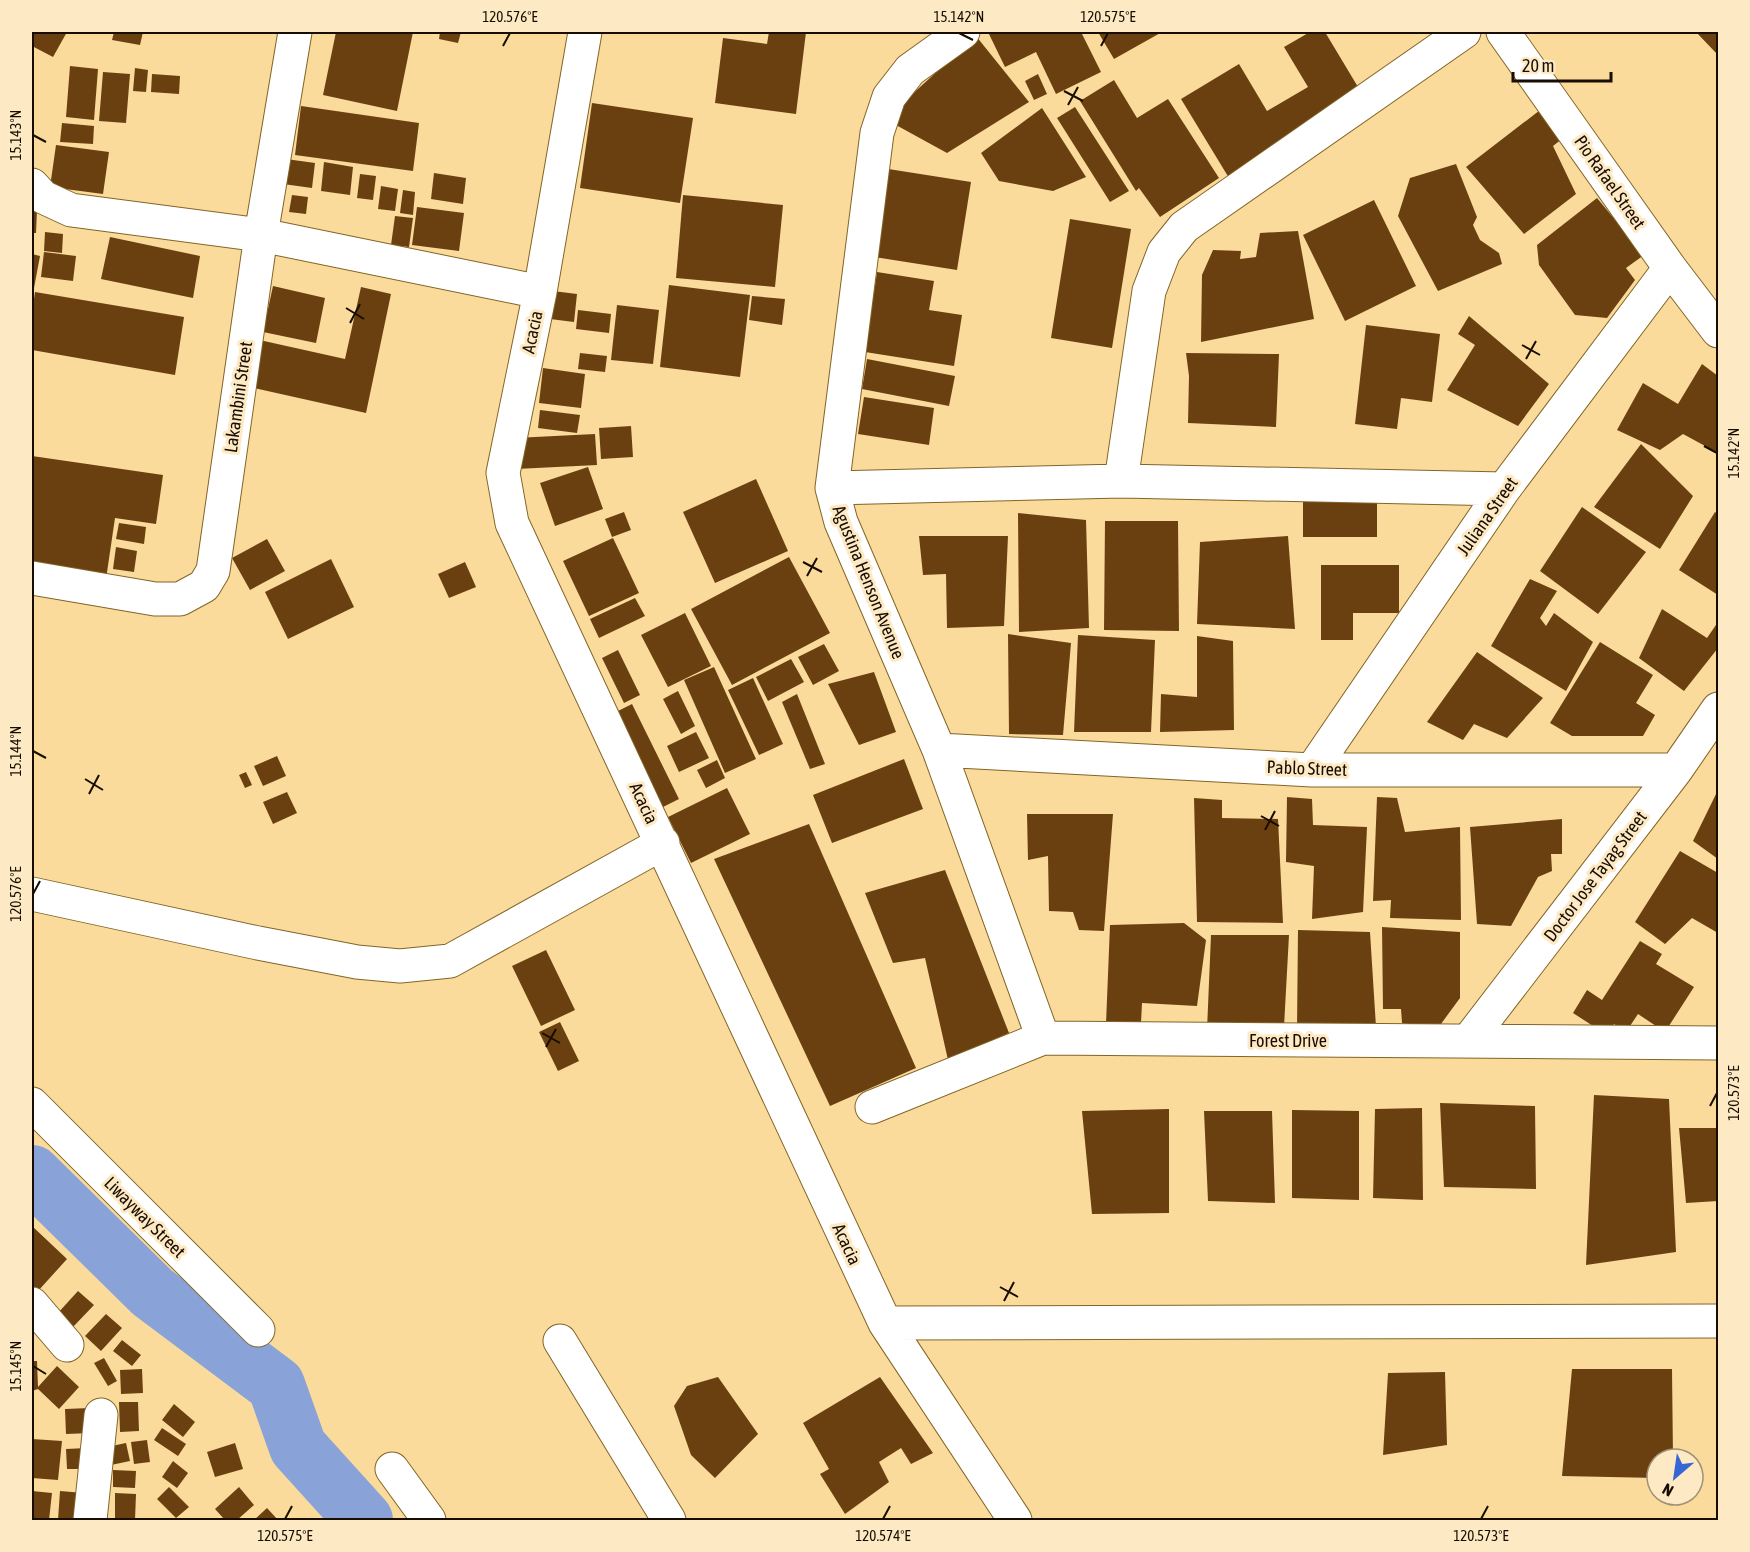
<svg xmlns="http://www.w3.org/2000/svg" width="1750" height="1552" viewBox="0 0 1750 1552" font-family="'Asap Condensed',sans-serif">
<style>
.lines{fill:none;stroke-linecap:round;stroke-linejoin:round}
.river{stroke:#89a3d8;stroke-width:58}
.building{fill:#6a4010}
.minor-casing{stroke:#826527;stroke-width:35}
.minor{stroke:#fff;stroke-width:33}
.ticks{fill:none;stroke:#180d00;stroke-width:2}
.labels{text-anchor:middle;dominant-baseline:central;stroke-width:6;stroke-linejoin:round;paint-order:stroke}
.street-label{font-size:18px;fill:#180d00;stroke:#fdeac5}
.neatline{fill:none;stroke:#180d00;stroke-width:2}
.ticks-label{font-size:15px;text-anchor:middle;fill:#180d00}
</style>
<rect width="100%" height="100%" fill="#fadb9b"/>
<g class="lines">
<!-- river -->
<path class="river" d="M 32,1174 L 152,1292 L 276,1385 L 298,1447 L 364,1520"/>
</g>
<!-- building -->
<path class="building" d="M 32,32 L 67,32 L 53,57 L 32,46 Z
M 114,32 L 143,32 L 140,45 L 112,40 Z
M 336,32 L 413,32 L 397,111 L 323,95 Z
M 440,32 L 461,32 L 458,43 L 439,39 Z
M 769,32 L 806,32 L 796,114 L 715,103 L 723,38 L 767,44 Z
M 988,32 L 1081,32 L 1101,72 L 1056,94 L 1036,52 L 1005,67 Z
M 1098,32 L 1162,32 L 1114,59 Z
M 1310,32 L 1325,32 L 1364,97 L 1229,178 L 1181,99 L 1239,64 L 1267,111 L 1308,87 L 1284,47 Z
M 1696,32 L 1718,32 L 1718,53 L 1717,54 Z
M 976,36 L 1029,102 L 947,153 L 885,119 Z
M 70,66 L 98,69 L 94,120 L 66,117 Z
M 135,68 L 148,70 L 146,92 L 133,91 Z
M 103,72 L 130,74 L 126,123 L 99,121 Z
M 152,74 L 180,76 L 179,94 L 151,92 Z
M 1038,74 L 1047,94 L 1034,100 L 1025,81 Z
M 1114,80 L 1137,118 L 1168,99 L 1219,178 L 1160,217 L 1139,188 L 1136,191 L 1080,101 Z
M 592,103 L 693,118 L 680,203 L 580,188 Z
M 301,106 L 419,123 L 413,171 L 295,155 Z
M 1075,107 L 1129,191 L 1110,202 L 1057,118 Z
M 1544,107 L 1567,135 L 1553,146 L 1576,194 L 1524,234 L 1466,167 Z
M 1042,108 L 1086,177 L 1053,191 L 999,181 L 981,153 Z
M 62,123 L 94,126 L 93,144 L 60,142 Z
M 56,145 L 109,152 L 103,194 L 50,187 Z
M 286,159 L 315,163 L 312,188 L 283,184 Z
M 324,162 L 353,167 L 350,195 L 321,191 Z
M 1456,164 L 1477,217 L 1473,225 L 1480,240 L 1499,253 L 1502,264 L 1438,291 L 1398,216 L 1410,178 Z
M 882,168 L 971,182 L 957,270 L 868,256 Z
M 434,173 L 466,178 L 463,204 L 431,199 Z
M 360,174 L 376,176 L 373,200 L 357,198 Z
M 381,186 L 398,189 L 395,211 L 378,209 Z
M 403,190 L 415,192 L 413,215 L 400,213 Z
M 292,195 L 308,197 L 306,214 L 289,212 Z
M 683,195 L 783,205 L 775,287 L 676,278 Z
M 1597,198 L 1644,255 L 1626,268 L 1635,280 L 1607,318 L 1575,315 L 1539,265 L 1537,245 Z
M 1374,200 L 1416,286 L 1345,321 L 1303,235 Z
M 417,207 L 464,213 L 459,251 L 412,245 Z
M 32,210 L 37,210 L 36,233 L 32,233 Z
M 395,216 L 413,218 L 409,247 L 391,245 Z
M 1070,219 L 1131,229 L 1112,348 L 1051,338 Z
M 1298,231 L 1314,319 L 1201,342 L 1202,275 L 1213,250 L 1241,251 L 1240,259 L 1256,257 L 1260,233 Z
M 45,232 L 63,234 L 62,253 L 44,251 Z
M 110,237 L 200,256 L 193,298 L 101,279 Z
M 44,252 L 76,256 L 73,281 L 41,277 Z
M 32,254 L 40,256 L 34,288 L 32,287 Z
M 877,272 L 934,281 L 929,310 L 962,315 L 954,366 L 865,352 Z
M 669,285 L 750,295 L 740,377 L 660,367 Z
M 273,286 L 325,298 L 316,343 L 263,332 Z
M 361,287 L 391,294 L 366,413 L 245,386 L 255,339 L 345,359 Z
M 545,290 L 577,294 L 574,322 L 542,318 Z
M 35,292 L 184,317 L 175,375 L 32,350 L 32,313 Z
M 752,296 L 785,299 L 782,325 L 749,320 Z
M 617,305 L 659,310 L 653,364 L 611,360 Z
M 578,310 L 611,314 L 609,333 L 576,329 Z
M 1469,316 L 1549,384 L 1518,426 L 1447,390 L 1475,345 L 1458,334 Z
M 1366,325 L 1440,334 L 1432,402 L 1401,398 L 1397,429 L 1355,424 Z
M 580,353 L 607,356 L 605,372 L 578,369 Z
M 1186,353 L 1279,354 L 1276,427 L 1188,423 L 1189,376 Z
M 867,359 L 955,376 L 949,406 L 862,389 Z
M 1702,364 L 1718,376 L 1718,453 L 1683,434 L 1660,450 L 1617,430 L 1643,383 L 1678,404 Z
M 543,368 L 585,374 L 581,408 L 539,403 Z
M 864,397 L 934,408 L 929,445 L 858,434 Z
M 540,410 L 580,415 L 577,433 L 538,428 Z
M 631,426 L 633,457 L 601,459 L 599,428 Z
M 595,434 L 597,465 L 516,469 L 515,438 Z
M 1641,444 L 1693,496 L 1660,549 L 1594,507 Z
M 32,456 L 163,475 L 156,524 L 115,518 L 106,579 L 32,568 Z
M 588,467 L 603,509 L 555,526 L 540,483 Z
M 756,479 L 788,551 L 715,583 L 683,512 Z
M 1303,498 L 1377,498 L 1377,537 L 1303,537 Z
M 1582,507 L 1646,552 L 1598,614 L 1540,571 Z
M 624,512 L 631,530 L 612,537 L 605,519 Z
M 1715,512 L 1718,514 L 1718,595 L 1679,570 Z
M 1018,513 L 1086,520 L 1089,628 L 1019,632 Z
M 1105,521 L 1178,521 L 1179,631 L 1104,630 Z
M 119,523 L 146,527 L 144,544 L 116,539 Z
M 919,536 L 1008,536 L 1004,626 L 947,628 L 946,574 L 923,575 Z
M 1288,536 L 1295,629 L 1197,624 L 1200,542 Z
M 613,538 L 639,593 L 589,616 L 563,561 Z
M 267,539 L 285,571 L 250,590 L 232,558 Z
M 116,547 L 137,551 L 134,572 L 113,569 Z
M 789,557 L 830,633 L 732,685 L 691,609 Z
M 331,559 L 354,607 L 288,639 L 265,592 Z
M 465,562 L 476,587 L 449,598 L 438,574 Z
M 1321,565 L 1399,565 L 1399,613 L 1353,613 L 1353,640 L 1321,640 Z
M 1530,579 L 1557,591 L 1540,618 L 1546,626 L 1554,613 L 1593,642 L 1566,691 L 1491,646 Z
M 635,598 L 645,616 L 599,638 L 590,619 Z
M 1662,609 L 1707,638 L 1718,622 L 1718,648 L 1684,691 L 1639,658 Z
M 685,613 L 711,666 L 668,687 L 641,635 Z
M 1008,634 L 1071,643 L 1063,735 L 1009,734 Z
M 1078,635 L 1155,640 L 1151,732 L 1074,732 Z
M 1197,636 L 1233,641 L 1234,730 L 1160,732 L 1161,694 L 1197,697 Z
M 1600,642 L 1653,675 L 1636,703 L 1655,715 L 1643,736 L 1572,736 L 1550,723 Z
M 824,644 L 839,671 L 813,685 L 798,657 Z
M 618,650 L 640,695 L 624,703 L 602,658 Z
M 1477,652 L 1543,698 L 1507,738 L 1474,724 L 1463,740 L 1427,722 Z
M 791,659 L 804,682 L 768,701 L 756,677 Z
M 714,667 L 756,759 L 725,773 L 684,680 Z
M 874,672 L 896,732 L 859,745 L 828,684 Z
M 753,678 L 783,744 L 759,755 L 728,690 Z
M 678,691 L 695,726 L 681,734 L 663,699 Z
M 797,694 L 825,764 L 810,769 L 782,702 Z
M 632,704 L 679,799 L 661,808 L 614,713 Z
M 696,732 L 709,758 L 679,772 L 667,746 Z
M 277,756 L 286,776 L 263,786 L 254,766 Z
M 904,759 L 923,809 L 832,843 L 813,795 Z
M 717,760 L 725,778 L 706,788 L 697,770 Z
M 246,772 L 252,785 L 245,788 L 239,775 Z
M 727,788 L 750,834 L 691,863 L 668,817 Z
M 1718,790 L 1718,859 L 1693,841 Z
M 287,792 L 297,813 L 273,824 L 263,802 Z
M 1287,797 L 1312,799 L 1313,825 L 1367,827 L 1363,912 L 1312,919 L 1314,866 L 1286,862 Z
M 1377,797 L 1397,798 L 1405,832 L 1460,827 L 1461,920 L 1390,918 L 1391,900 L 1373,901 Z
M 1194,798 L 1222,800 L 1222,818 L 1278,819 L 1283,923 L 1197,922 Z
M 1027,814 L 1113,814 L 1104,931 L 1079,930 L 1073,912 L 1049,911 L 1048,856 L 1028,860 Z
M 1562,819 L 1562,854 L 1551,854 L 1552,871 L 1538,877 L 1511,926 L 1477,924 L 1470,827 Z
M 809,824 L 916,1068 L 830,1106 L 714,859 Z
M 1680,851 L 1718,873 L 1718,933 L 1692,918 L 1665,944 L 1635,922 Z
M 945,870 L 1009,1033 L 948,1060 L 925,958 L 893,963 L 865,893 Z
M 1184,923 L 1206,940 L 1197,1006 L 1142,1003 L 1141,1023 L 1106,1024 L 1110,925 Z
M 1382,927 L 1460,932 L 1460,998 L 1438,1028 L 1402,1023 L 1401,1009 L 1383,1009 Z
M 1298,930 L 1370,932 L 1376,1027 L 1297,1030 Z
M 1211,935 L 1289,935 L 1284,1027 L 1207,1030 Z
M 1640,941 L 1662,954 L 1656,964 L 1694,987 L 1665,1032 L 1638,1014 L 1626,1032 L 1614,1024 L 1607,1035 L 1573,1013 L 1587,990 L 1602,1000 Z
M 546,950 L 575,1010 L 541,1026 L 512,966 Z
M 560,1022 L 579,1061 L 558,1071 L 539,1032 Z
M 1594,1095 L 1669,1099 L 1676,1252 L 1586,1265 Z
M 1440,1103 L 1535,1106 L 1536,1189 L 1444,1187 Z
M 1422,1108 L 1423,1200 L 1373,1198 L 1375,1109 Z
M 1169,1109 L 1169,1213 L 1092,1214 L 1082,1111 Z
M 1292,1110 L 1359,1111 L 1359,1200 L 1292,1198 Z
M 1204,1111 L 1272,1111 L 1275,1203 L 1208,1201 Z
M 1679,1128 L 1718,1128 L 1718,1201 L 1686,1203 Z
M 32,1226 L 67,1259 L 38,1291 L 32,1285 Z
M 78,1291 L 94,1305 L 72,1328 L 57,1314 Z
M 106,1314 L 122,1328 L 101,1351 L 85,1336 Z
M 122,1340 L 141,1355 L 132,1366 L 113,1351 Z
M 104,1358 L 117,1381 L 108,1386 L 94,1363 Z
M 32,1361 L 37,1361 L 38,1387 L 57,1366 L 79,1387 L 59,1409 L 38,1389 L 32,1391 Z
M 142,1369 L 143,1393 L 121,1394 L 120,1370 Z
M 1572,1369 L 1672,1369 L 1673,1459 L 1657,1459 L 1657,1478 L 1562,1476 Z
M 1445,1372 L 1447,1445 L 1383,1455 L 1388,1373 Z
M 718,1377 L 758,1434 L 715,1478 L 691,1455 L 674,1406 L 687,1386 Z
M 880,1377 L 933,1453 L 911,1464 L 901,1448 L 879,1462 L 889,1482 L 845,1514 L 820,1474 L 829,1469 L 803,1423 Z
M 119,1402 L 138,1402 L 139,1431 L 120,1432 Z
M 174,1404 L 195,1422 L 183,1437 L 162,1420 Z
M 90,1408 L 91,1433 L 66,1434 L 65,1409 Z
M 162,1428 L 186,1444 L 178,1456 L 154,1440 Z
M 32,1439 L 62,1441 L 58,1480 L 32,1478 Z
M 147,1440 L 150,1462 L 134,1464 L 131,1442 Z
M 126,1443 L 130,1461 L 111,1465 L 107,1447 Z
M 235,1443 L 243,1469 L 215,1477 L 207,1452 Z
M 87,1448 L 88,1469 L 67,1469 L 66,1449 Z
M 173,1461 L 188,1473 L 177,1488 L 162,1477 Z
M 113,1470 L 136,1471 L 135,1488 L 113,1487 Z
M 169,1487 L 189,1507 L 176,1518 L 157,1499 Z
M 239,1487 L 254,1505 L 237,1520 L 225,1520 L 215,1509 Z
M 32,1491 L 52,1493 L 49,1520 L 32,1520 Z
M 60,1491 L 84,1493 L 82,1520 L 58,1520 Z
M 115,1493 L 136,1494 L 135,1520 L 115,1520 Z
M 267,1508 L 278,1520 L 254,1520 Z"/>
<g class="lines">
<!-- minor casing -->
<g class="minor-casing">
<path id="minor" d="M 585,32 L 540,292 L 503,473 L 512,523 L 885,1323 L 1015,1520
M 963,32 L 910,70 L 889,97 L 877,133 L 832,488 L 841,522 L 939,750 L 1043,1038
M 1464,32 L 1184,227 L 1164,252 L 1149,291 L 1121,481 L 1504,489
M 1503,32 L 1670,268 L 1718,331
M 32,185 L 43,197 L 71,210 L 261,235 L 540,292
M 832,488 L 1121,481
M 32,578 L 155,599 L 180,599 L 204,586 L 213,571 L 261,235 L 295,32
M 939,750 L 1312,770 L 1676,770
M 1312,770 L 1504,489 L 1670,268
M 32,894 L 258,943 L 357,962 L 400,966 L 450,961 L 663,843
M 1468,1041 L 1676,770 L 1718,709
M 32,1104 L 258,1330
M 872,1107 L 1043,1038 L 1718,1043
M 32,1304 L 67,1345
M 885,1323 L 1718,1321
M 560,1341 L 669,1520
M 392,1469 L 429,1520
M 90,1520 L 101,1415"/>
</g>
<!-- minor -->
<use href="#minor" class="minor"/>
</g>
<!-- ticks -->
<path class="ticks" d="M 959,33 L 973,40M 503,46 L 510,33M 1101,46 L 1108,33M 1064,91 L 1083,101M 1068,105 L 1078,87M 33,135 L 46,142M 346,308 L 364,319M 350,323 L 360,304M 1522,345 L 1540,355M 1526,359 L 1536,341M 1704,446 L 1717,453M 803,562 L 822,572M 807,576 L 817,558M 33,751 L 46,758M 85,779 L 103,790M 89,794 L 99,775M 1261,816 L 1279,826M 1265,830 L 1275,811M 33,894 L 40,881M 542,1033 L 560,1043M 546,1047 L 556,1029M 1710,1106 L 1717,1093M 1000,1287 L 1018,1297M 1004,1301 L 1014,1282M 33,1366 L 46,1374M 285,1519 L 292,1506M 883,1519 L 890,1506M 1481,1519 L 1488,1506"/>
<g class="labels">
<!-- street labels -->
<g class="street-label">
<text transform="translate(1610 182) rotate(55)">Pio Rafael Street</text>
<text transform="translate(532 332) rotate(-78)">Acacia</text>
<text transform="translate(238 397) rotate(-82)">Lakambini Street</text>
<text transform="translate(1487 516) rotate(-55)">Juliana Street</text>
<text transform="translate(869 582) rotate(68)">Agustina Henson Avenue</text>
<text transform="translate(1307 768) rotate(2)">Pablo Street</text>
<text transform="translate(644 803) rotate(65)">Acacia</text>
<text transform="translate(1595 876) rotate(-53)">Doctor Jose Tayag Street</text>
<text x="1288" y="1040">Forest Drive</text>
<text transform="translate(145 1217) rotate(45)">Liwayway Street</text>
<text transform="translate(847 1244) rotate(65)">Acacia</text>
</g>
</g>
<!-- border -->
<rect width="1750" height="1552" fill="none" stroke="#fdeac5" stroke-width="66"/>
<!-- north arrow -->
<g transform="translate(1675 1477) rotate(209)"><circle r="28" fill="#fdeac5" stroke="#a19276" stroke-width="1.5"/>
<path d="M0-4.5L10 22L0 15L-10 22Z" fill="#3665d5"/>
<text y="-9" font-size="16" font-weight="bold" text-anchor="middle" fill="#180d00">N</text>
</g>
<!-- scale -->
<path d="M1513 72v9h98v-9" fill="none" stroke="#180d00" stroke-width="3"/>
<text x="1522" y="72" font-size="18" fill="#180d00" stroke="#fdeac5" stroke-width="4.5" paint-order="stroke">20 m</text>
<rect x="33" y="33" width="1684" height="1486" class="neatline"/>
<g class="ticks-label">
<text x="510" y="22">120.576°E</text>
<text x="959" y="22">15.142°N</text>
<text x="1108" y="22">120.575°E</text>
<text transform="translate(16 135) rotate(-90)" y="5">15.143°N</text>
<text transform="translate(1734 453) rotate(-90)" y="5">15.142°N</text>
<text transform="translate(16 751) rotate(-90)" y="5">15.144°N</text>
<text transform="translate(16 894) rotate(-90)" y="5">120.576°E</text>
<text transform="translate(1734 1093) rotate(-90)" y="5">120.573°E</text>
<text transform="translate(16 1366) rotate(-90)" y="5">15.145°N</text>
<text x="285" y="1541">120.575°E</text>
<text x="883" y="1541">120.574°E</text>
<text x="1481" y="1541">120.573°E</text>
</g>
</svg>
